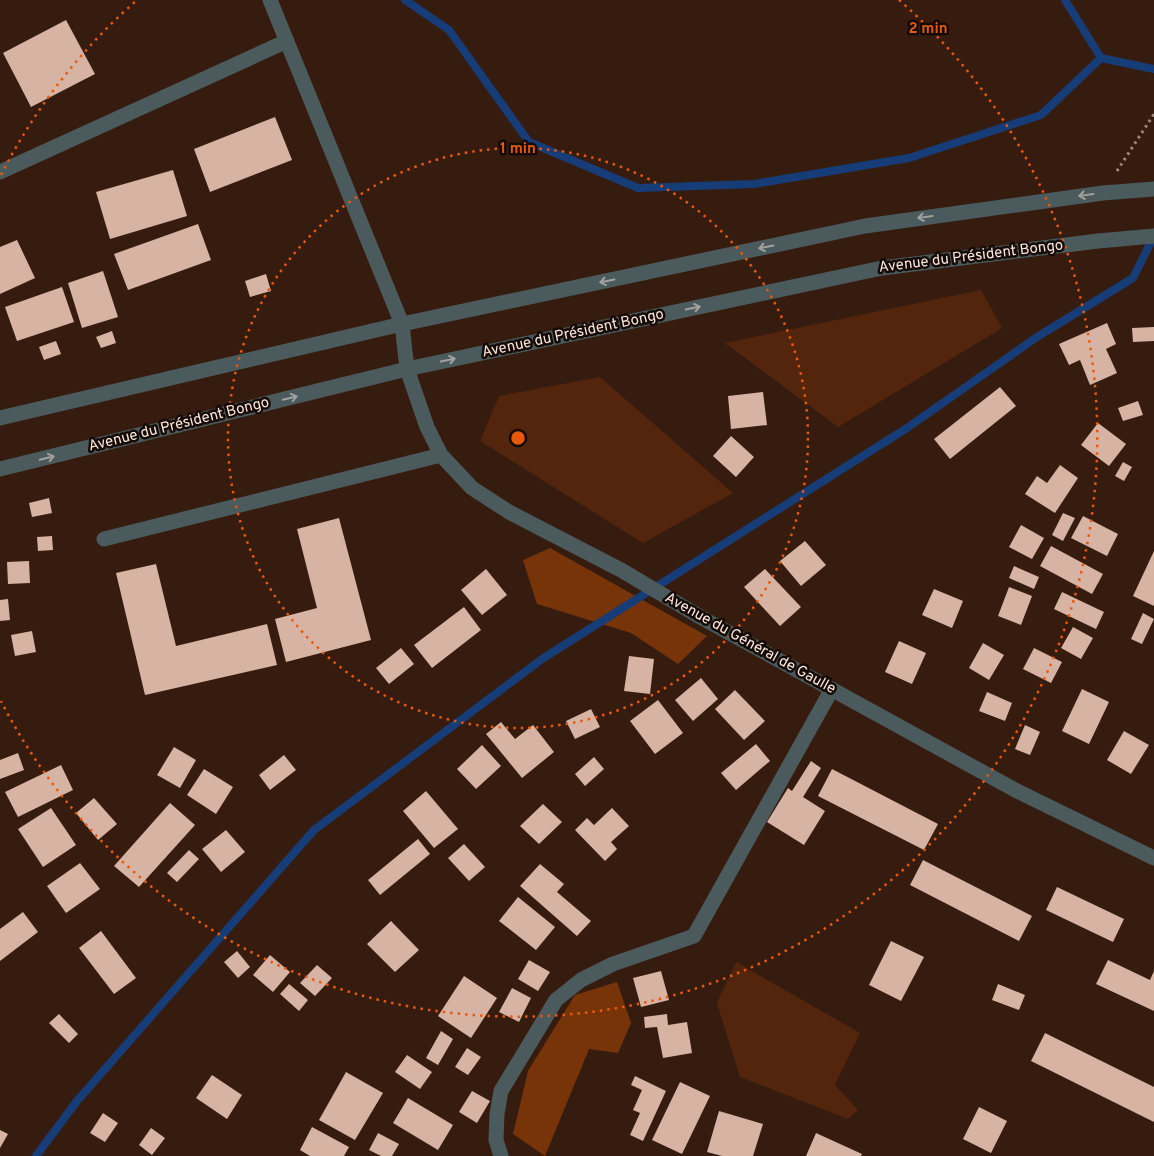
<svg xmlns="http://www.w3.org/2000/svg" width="1154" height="1156" viewBox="0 0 1154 1156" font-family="Overpass,sans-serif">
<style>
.green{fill:#53250c}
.forest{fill:#783409}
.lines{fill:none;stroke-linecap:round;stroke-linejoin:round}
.stream{stroke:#163d77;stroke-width:8}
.building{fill:#d7b3a3}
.path{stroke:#a08a7f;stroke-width:3;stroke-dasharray:2.5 4;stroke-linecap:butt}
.minor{stroke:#4a5a5d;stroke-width:15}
.oneway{stroke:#a2a19e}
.ring{fill:none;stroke:#e8590c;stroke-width:2.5;stroke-dasharray:2.5 5}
.labels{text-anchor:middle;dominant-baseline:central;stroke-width:5;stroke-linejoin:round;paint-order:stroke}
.street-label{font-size:15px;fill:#fae8df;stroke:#150a05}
.centre{fill:#e8590c;stroke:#150a05;stroke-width:2.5}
.ring-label{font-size:15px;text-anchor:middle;font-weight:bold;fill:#e8590c;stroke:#150a05;stroke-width:5;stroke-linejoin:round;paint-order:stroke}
</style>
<rect width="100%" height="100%" fill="#361c0f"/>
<!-- green -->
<path class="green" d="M 981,290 L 1002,328 L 838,427 L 725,343 Z
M 600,377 L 733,493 L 643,543 L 480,441 L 499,396 Z
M 736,962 L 860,1033 L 835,1085 L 858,1110 L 848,1119 L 740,1077 L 717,1003 Z"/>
<!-- forest -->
<path class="forest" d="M 550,548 L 707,636 L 678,664 L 631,633 L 537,604 L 523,560 Z
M 617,982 L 631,1023 L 618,1053 L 589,1049 L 545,1156 L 513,1134 L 528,1071 L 575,995 Z"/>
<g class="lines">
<!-- stream -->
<path class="stream" d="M 405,0 L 449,30 L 529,142 L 638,188 L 754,184 L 909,158 L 1041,115 L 1101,58
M 1065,0 L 1101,58 L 1154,69
M 36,1156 L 77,1101 L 314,830 L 542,659 L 907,428 L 1037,337 L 1133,278 L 1154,236"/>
</g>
<!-- building -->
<path class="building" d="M 66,20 L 95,74 L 31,107 L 3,53 Z
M 275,117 L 292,160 L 210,192 L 194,149 Z
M 173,170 L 187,216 L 110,239 L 96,192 Z
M 198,224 L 211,260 L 128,290 L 114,254 Z
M 17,240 L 35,278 L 0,294 L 0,247 Z
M 103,271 L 118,317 L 82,328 L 68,283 Z
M 266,274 L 271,291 L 250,297 L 245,281 Z
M 62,287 L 74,322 L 17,341 L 5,307 Z
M 1107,323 L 1116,344 L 1106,349 L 1117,373 L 1090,385 L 1080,360 L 1069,365 L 1059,344 Z
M 1154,327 L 1154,341 L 1133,342 L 1132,328 Z
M 112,331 L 116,343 L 101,348 L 96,337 Z
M 56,341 L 61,354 L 44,360 L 39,347 Z
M 1000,387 L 1016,406 L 950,459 L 934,439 Z
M 763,392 L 767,425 L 731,429 L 728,396 Z
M 1138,401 L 1143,415 L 1123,421 L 1118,408 Z
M 1098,423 L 1126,444 L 1109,466 L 1081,445 Z
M 731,436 L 754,457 L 736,477 L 713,456 Z
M 1123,462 L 1132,467 L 1124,481 L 1115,476 Z
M 1060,465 L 1078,478 L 1055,513 L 1025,494 L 1037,476 L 1047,483 Z
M 49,498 L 52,513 L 32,517 L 29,503 Z
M 1063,513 L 1075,518 L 1063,541 L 1052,535 Z
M 1083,516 L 1118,534 L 1107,556 L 1071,538 Z
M 339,518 L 371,640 L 286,662 L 275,619 L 317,608 L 297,529 Z
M 1021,525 L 1044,538 L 1032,559 L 1009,547 Z
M 52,536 L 53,550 L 38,551 L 37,537 Z
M 805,541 L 826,565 L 801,586 L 780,561 Z
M 1051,546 L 1103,574 L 1092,594 L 1040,566 Z
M 1154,551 L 1154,606 L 1133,596 Z
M 29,561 L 30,583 L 8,584 L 7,562 Z
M 156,564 L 176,646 L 267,624 L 277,665 L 145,695 L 116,573 Z
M 1014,566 L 1039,577 L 1034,589 L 1009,578 Z
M 486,569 L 507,595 L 482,615 L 461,590 Z
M 765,569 L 801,607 L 780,626 L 744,587 Z
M 1009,587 L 1032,596 L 1021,625 L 998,616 Z
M 934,589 L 963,601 L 952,628 L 922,615 Z
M 1062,592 L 1104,612 L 1096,629 L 1054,609 Z
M 8,599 L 10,620 L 0,621 L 0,600 Z
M 464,607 L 481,630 L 432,668 L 414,645 Z
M 1143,613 L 1154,619 L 1142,644 L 1131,639 Z
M 1073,627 L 1093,638 L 1081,659 L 1061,648 Z
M 32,631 L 36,652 L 15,656 L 11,635 Z
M 899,641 L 926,653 L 912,684 L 885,672 Z
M 983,643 L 1004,655 L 989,680 L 969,668 Z
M 401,648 L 414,664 L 389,684 L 376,668 Z
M 1034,648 L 1062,662 L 1051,683 L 1023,669 Z
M 629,656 L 654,659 L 650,694 L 624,691 Z
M 701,678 L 718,699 L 693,721 L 675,700 Z
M 1082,689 L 1109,702 L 1089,744 L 1062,731 Z
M 735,690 L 765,721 L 744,740 L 715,709 Z
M 987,692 L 1012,703 L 1005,721 L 979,711 Z
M 658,700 L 683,733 L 655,754 L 630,721 Z
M 591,709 L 600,727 L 575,739 L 566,721 Z
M 501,722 L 515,739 L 533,725 L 554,752 L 522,778 L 486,734 Z
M 1025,725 L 1040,732 L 1030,755 L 1015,749 Z
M 1124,731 L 1149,745 L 1131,774 L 1107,760 Z
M 756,744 L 770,761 L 736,790 L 721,773 Z
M 482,745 L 501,766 L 476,789 L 457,769 Z
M 174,747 L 196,760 L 180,788 L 157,775 Z
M 18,753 L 24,770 L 0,779 L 0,760 Z
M 284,755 L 296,770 L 270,790 L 259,775 Z
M 594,757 L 604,769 L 585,786 L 575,774 Z
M 811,761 L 821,768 L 803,797 L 825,811 L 804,845 L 767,822 L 788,788 L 792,791 Z
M 61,765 L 73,790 L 18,817 L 5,792 Z
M 204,769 L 233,787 L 216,814 L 187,795 Z
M 832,769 L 938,824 L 924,850 L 818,796 Z
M 426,791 L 458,829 L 434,848 L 403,811 Z
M 94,798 L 117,824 L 98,840 L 76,813 Z
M 170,803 L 195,825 L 139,887 L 114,866 Z
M 543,804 L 562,822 L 539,844 L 520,826 Z
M 51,808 L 76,845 L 43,867 L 18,829 Z
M 612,808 L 629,826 L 611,842 L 617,849 L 605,861 L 575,830 L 587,818 L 594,825 Z
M 226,830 L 245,852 L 221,872 L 202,849 Z
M 418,839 L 430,854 L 380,895 L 368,880 Z
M 464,844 L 485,867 L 469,881 L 448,858 Z
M 189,850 L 199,859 L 177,882 L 167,873 Z
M 923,860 L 1032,916 L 1019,941 L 910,885 Z
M 80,863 L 100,889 L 66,913 L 47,886 Z
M 540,864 L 564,884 L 557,892 L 591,921 L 577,936 L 520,886 Z
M 1057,887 L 1124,919 L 1113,942 L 1046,910 Z
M 518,897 L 555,927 L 536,950 L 499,921 Z
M 23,912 L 38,932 L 0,961 L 0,929 Z
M 391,921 L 419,950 L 395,972 L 367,944 Z
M 101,931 L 136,978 L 114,994 L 79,948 Z
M 891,941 L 924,957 L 901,1001 L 869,985 Z
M 237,951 L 250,967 L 238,978 L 224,962 Z
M 270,955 L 290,972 L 273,992 L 253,975 Z
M 529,960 L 550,972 L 538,991 L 518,979 Z
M 1108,960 L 1150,980 L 1154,971 L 1154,1011 L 1096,984 Z
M 317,965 L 332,978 L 315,996 L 300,983 Z
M 661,971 L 669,1000 L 641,1007 L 633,978 Z
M 464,976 L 497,998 L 471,1038 L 438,1016 Z
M 289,984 L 308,1000 L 299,1011 L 280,994 Z
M 998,984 L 1025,995 L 1019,1010 L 992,1000 Z
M 512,988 L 531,998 L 519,1022 L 499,1012 Z
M 59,1014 L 78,1034 L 69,1043 L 49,1023 Z
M 667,1014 L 668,1025 L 687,1022 L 692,1053 L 663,1058 L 657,1027 L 645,1028 L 644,1017 Z
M 441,1031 L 453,1039 L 438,1065 L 426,1058 Z
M 1045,1033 L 1154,1087 L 1154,1122 L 1031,1061 Z
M 467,1048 L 481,1057 L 468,1075 L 455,1067 Z
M 407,1055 L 432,1072 L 420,1089 L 395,1072 Z
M 346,1072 L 383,1093 L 355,1140 L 319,1120 Z
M 212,1075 L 242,1095 L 227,1119 L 196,1098 Z
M 635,1076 L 666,1091 L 643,1141 L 630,1135 L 640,1113 L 633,1110 L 642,1090 L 631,1085 Z
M 680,1082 L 710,1096 L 682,1154 L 652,1140 Z
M 472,1091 L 490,1101 L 477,1123 L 459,1112 Z
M 408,1098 L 453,1125 L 438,1150 L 393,1123 Z
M 979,1107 L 1007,1121 L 991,1153 L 963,1139 Z
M 719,1111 L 763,1124 L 753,1156 L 722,1156 L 707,1152 Z
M 103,1113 L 118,1123 L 105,1142 L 90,1133 Z
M 312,1127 L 349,1147 L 344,1156 L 310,1156 L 300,1150 Z
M 151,1128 L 165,1138 L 152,1155 L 139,1145 Z
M 0,1130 L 8,1134 L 0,1148 Z
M 378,1133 L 399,1144 L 392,1156 L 381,1156 L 369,1150 Z
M 816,1133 L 862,1154 L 861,1156 L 806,1156 Z"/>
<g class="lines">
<!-- path -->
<path class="path" d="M 1117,171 L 1154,114"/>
<!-- minor -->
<path class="minor" d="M 270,0 L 402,324 L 407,369 L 427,427 L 441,455 L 472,488 L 509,512 L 621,570 L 702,618 L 1017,791 L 1154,858
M 0,172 L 287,41
M 0,418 L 402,324 L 865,226 L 1103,193 L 1154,189
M 0,469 L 407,369 L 882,268 L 1098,241 L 1154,236
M 104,539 L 441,455
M 501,1156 L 496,1140 L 497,1114 L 501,1091 L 556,1000 L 581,980 L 613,964 L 694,936 L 832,689"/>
</g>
<!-- one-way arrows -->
<defs><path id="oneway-shaft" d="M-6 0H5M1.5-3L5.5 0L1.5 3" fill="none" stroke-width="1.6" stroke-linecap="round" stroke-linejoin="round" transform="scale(1.25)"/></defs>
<g class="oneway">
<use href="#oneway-shaft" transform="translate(1086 195) rotate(172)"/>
<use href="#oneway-shaft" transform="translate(925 217) rotate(172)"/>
<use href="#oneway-shaft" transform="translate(766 247) rotate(168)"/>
<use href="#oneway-shaft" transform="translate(607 281) rotate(168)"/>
<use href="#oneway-shaft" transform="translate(693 308) rotate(-12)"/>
<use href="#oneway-shaft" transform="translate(448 360) rotate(-12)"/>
<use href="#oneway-shaft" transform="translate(290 398) rotate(-14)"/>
<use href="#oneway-shaft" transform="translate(47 458) rotate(-14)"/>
</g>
<!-- distance rings -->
<g class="ring">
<circle cx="518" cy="438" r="290"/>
<path d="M1 175A580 580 0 0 1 137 0M899 0A580 580 0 1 1 1 701"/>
</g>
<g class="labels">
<!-- street labels -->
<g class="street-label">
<text transform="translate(971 257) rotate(-7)">Avenue du Président Bongo</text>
<text transform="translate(573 334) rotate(-12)">Avenue du Président Bongo</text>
<text transform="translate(179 425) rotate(-14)">Avenue du Président Bongo</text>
<text transform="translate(750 644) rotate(29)">Avenue du Général de Gaulle</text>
</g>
</g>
<circle cx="518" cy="438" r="8" class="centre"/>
<g class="ring-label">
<text x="928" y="33">2 min</text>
<text x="518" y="153">1 min</text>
</g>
</svg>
